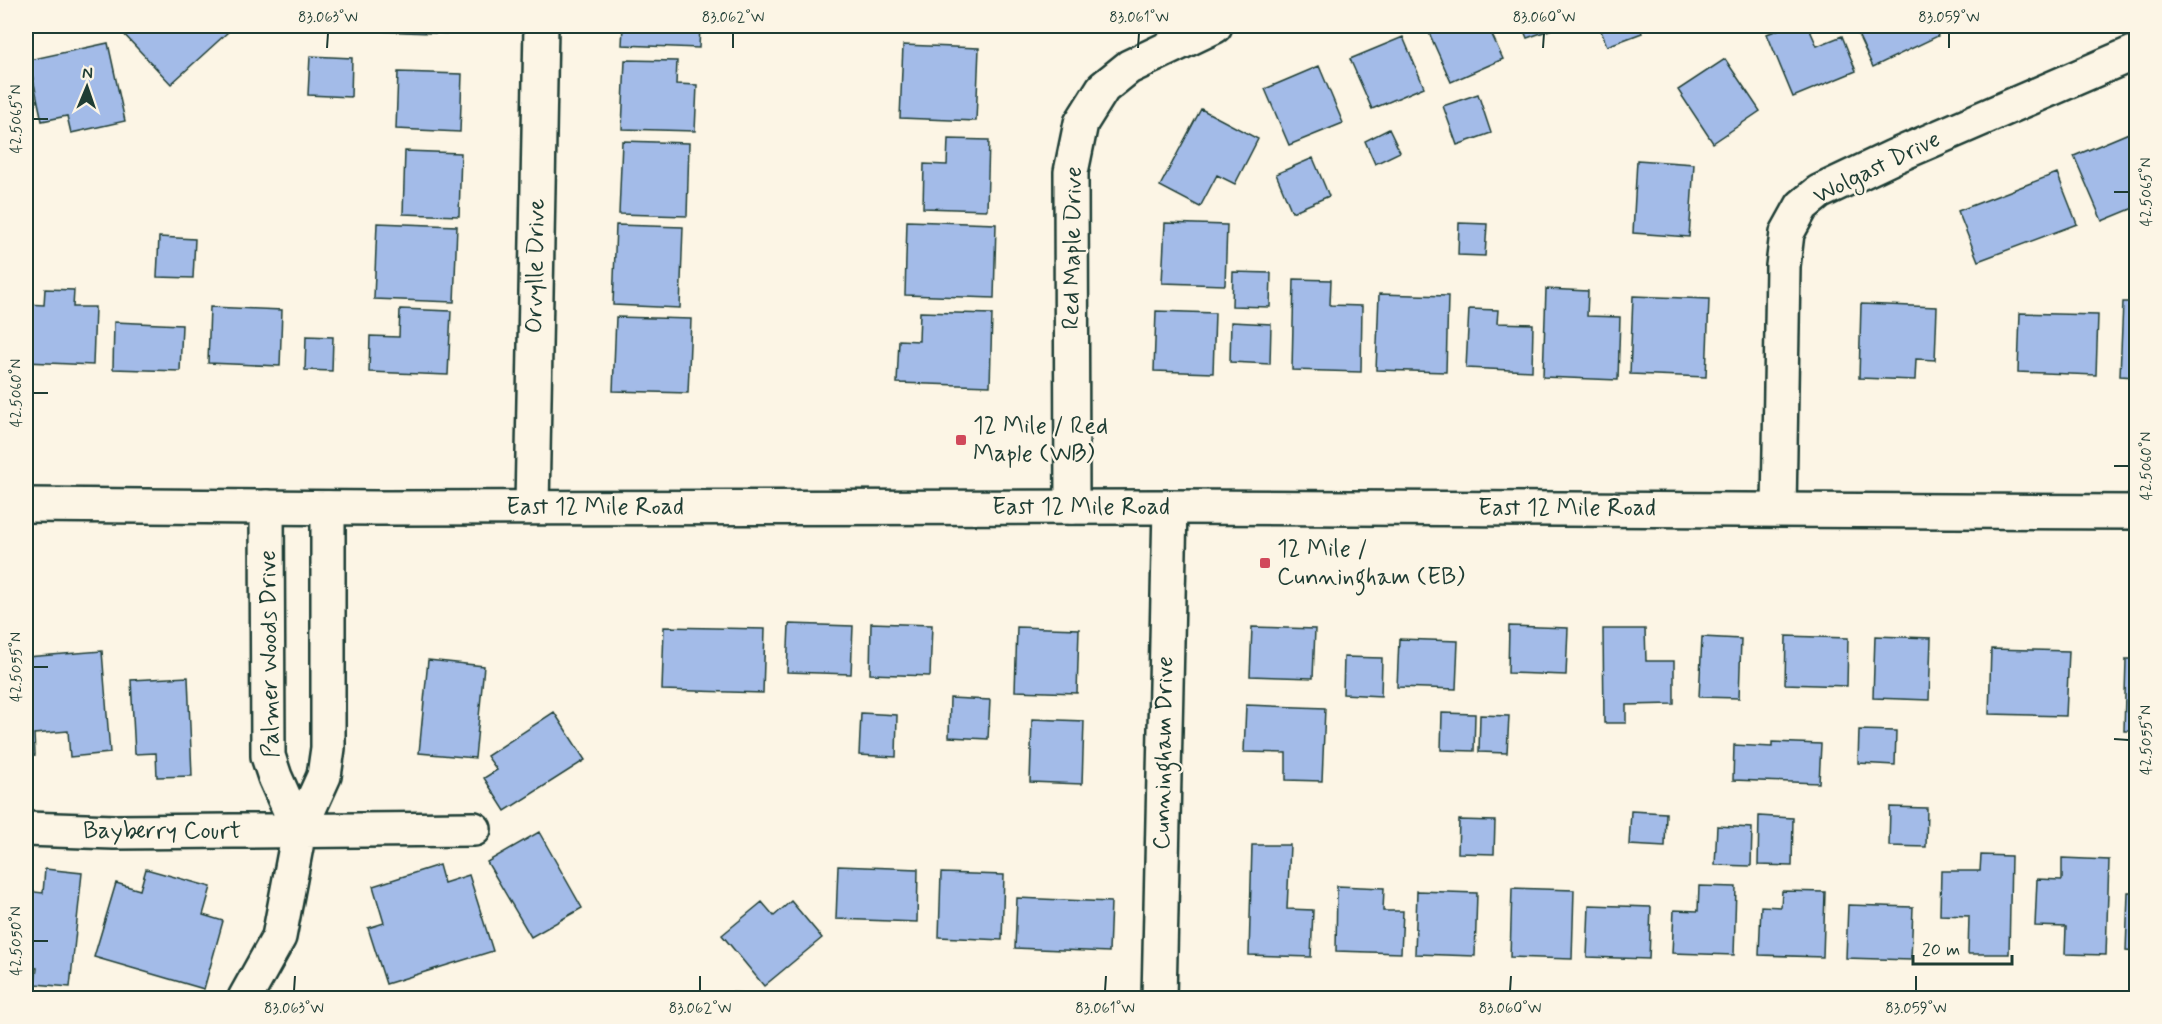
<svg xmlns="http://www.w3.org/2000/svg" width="2162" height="1024" viewBox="0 0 2162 1024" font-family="Mynerve,sans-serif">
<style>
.building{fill:#a3bbe8;stroke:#1f3d34;stroke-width:1.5}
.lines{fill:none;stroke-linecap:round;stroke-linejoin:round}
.minor-casing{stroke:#1f3d34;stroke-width:38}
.major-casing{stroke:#1f3d34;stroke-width:38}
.minor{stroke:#fcf5e5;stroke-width:33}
.major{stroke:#fcf5e5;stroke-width:33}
.ticks{fill:none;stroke:#1f3d34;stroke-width:2}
.poi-dot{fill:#d1495b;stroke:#fcf5e5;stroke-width:2}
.labels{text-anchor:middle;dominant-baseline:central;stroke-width:4.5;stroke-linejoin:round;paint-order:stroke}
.street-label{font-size:24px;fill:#1f3d34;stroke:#fcf5e5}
.poi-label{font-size:24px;fill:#1f3d34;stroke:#fcf5e5;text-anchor:start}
.neatline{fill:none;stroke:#1f3d34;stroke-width:2}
.ticks-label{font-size:15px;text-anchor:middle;fill:#1f3d34}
</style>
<rect width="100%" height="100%" fill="#fcf5e5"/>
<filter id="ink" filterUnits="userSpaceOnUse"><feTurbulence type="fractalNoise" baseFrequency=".0167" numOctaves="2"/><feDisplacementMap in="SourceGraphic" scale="12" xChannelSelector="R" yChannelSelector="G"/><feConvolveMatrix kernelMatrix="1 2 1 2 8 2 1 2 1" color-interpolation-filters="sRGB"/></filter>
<g filter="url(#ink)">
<!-- building -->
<path class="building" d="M 127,26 L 222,26 L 228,32 L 171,84 L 121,31 Z
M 376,26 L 461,26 L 460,34 L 376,31 Z
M 623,26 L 700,26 L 699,48 L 622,45 Z
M 1426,26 L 1488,26 L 1503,59 L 1451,82 Z
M 1522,26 L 1561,26 L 1527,38 Z
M 1599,26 L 1639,26 L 1642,33 L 1607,46 Z
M 1788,26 L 1808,26 L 1817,46 L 1842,36 L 1856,71 L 1793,97 L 1767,34 Z
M 1854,26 L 1933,26 L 1938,36 L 1873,67 Z
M 1403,37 L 1424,87 L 1372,109 L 1350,59 Z
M 108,43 L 125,121 L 71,133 L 67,116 L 42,121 L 29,60 Z
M 903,45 L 979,48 L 976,121 L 900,118 Z
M 310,56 L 352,58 L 351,97 L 308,95 Z
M 1725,59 L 1760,111 L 1713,143 L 1678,90 Z
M 625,60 L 677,61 L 676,84 L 697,85 L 695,131 L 622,129 Z
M 1319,66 L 1343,123 L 1289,145 L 1265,89 Z
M 398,72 L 462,74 L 460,132 L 396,129 Z
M 1478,94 L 1491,133 L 1457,145 L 1443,106 Z
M 1201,109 L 1258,139 L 1235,184 L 1217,175 L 1200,207 L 1160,186 Z
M 1389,129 L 1400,152 L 1375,164 L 1365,141 Z
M 2136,130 L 2136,207 L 2102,221 L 2074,156 Z
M 948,139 L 989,140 L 987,210 L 923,208 L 924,164 L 947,165 Z
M 622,141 L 689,143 L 687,216 L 619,214 Z
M 405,151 L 461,153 L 459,216 L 403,214 Z
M 1313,158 L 1329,196 L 1292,212 L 1276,174 Z
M 1637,160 L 1694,164 L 1689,237 L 1633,233 Z
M 2057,173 L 2077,224 L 1978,261 L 1958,211 Z
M 907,221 L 996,224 L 994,298 L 905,295 Z
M 377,223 L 457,226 L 454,302 L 374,299 Z
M 1165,223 L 1227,225 L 1225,285 L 1162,283 Z
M 1459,223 L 1487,224 L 1485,256 L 1458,255 Z
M 616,225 L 683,227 L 680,308 L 613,305 Z
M 159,237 L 195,239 L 193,278 L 157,277 Z
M 1233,272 L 1271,273 L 1270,307 L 1232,306 Z
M 1294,279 L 1331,280 L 1330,305 L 1362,306 L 1361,372 L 1292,370 Z
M 45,289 L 74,290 L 73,307 L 95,307 L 93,365 L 26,362 L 26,304 L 44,305 Z
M 1546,289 L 1588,291 L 1587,316 L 1620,317 L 1618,380 L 1543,377 Z
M 1379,294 L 1448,296 L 1446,372 L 1376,370 Z
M 1633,296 L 1709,299 L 1706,377 L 1630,374 Z
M 2123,302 L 2136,302 L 2136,377 L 2120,376 Z
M 1861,304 L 1937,307 L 1935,360 L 1916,359 L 1915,380 L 1859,378 Z
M 210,307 L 282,310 L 280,366 L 208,363 Z
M 400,309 L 451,311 L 448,375 L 369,372 L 370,336 L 399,337 Z
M 1469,309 L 1498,310 L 1497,323 L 1533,324 L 1532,371 L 1466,368 Z
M 1156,311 L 1215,313 L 1213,373 L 1154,371 Z
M 920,312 L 992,314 L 990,386 L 897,383 L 899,340 L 919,341 Z
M 2020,313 L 2098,315 L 2096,375 L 2018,372 Z
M 616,317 L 691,319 L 688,393 L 613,391 Z
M 114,322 L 182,325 L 180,371 L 113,369 Z
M 1231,322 L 1271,324 L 1270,364 L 1230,362 Z
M 306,336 L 333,337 L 332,371 L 305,370 Z
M 871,623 L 932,625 L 930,676 L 870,674 Z
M 789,624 L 853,626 L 851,674 L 787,672 Z
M 1509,626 L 1568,628 L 1566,675 L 1508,673 Z
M 664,627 L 765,629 L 763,693 L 662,690 Z
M 1017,627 L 1079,629 L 1077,693 L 1015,691 Z
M 1252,627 L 1315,629 L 1313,678 L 1250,676 Z
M 1603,629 L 1645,629 L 1646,661 L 1674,661 L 1674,704 L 1626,705 L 1626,723 L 1604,723 Z
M 1786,636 L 1848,638 L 1847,686 L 1785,684 Z
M 1875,636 L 1931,638 L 1929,700 L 1873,698 Z
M 1702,637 L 1741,639 L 1739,698 L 1699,697 Z
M 1399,639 L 1458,641 L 1456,689 L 1397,687 Z
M 1991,649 L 2069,651 L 2066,716 L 1989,714 Z
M 102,651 L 110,753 L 70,757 L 68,731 L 34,734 L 35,755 L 26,756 L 26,657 Z
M 1344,657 L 1382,658 L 1381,696 L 1343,694 Z
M 2126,659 L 2136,659 L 2136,731 L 2124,731 Z
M 428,660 L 484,666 L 475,758 L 419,753 Z
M 188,677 L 192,776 L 157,777 L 156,753 L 135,754 L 131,680 Z
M 950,698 L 990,700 L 988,739 L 949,737 Z
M 1246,705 L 1325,708 L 1322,781 L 1286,780 L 1286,753 L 1244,752 Z
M 554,712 L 585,760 L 505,811 L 484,778 L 497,770 L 487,756 Z
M 861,713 L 897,715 L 896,757 L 859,755 Z
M 1442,713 L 1475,714 L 1474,751 L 1441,750 Z
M 1480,715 L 1509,716 L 1507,753 L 1479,752 Z
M 1032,719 L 1084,721 L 1082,784 L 1030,782 Z
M 1859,730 L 1896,731 L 1895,765 L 1858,763 Z
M 1772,742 L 1821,744 L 1819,783 L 1733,780 L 1734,745 L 1772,747 Z
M 1890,807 L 1927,808 L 1926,847 L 1889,846 Z
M 1631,811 L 1666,813 L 1665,847 L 1629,845 Z
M 1759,816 L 1793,818 L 1792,866 L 1758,865 Z
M 1459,820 L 1495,821 L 1494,854 L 1458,853 Z
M 1717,826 L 1752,828 L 1751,866 L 1715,865 Z
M 539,832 L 582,908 L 531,937 L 487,862 Z
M 1252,845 L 1290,845 L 1287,909 L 1313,910 L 1311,957 L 1249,955 Z
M 1981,855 L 2011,856 L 2009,954 L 1968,954 L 1969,916 L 1940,915 L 1941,871 L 1980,871 Z
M 2062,858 L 2109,860 L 2106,955 L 2065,954 L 2066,927 L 2035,926 L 2037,879 L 2062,880 Z
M 439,865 L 444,883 L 469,875 L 493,951 L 386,984 L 368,928 L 384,923 L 373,886 Z
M 838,866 L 918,869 L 917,922 L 836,919 Z
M 45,869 L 82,873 L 70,987 L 35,984 L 37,968 L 26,967 L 26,891 L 43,893 Z
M 146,869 L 211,887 L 203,915 L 223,921 L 204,989 L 94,957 L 116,883 L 140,890 Z
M 941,873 L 1004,875 L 1002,940 L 939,937 Z
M 1337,886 L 1384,888 L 1383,911 L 1403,911 L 1401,953 L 1336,951 Z
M 1699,886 L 1736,887 L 1734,955 L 1672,953 L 1674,910 L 1698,911 Z
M 1512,888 L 1574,890 L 1572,959 L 1510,957 Z
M 1417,891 L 1477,893 L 1475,956 L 1415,954 Z
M 1782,891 L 1825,892 L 1823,957 L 1759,955 L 1761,906 L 1781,907 Z
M 2128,892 L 2136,892 L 2136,952 L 2126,951 Z
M 1017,898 L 1111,902 L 1109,952 L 1015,948 Z
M 791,901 L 822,938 L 764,986 L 722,935 L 762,902 L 774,916 Z
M 1589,905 L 1651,907 L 1649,959 L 1587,957 Z
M 1848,905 L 1913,907 L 1911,960 L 1846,958 Z
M 704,992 L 755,993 L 755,998 L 704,998 Z"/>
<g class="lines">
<!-- minor casing -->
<g class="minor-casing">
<path id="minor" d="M 267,507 L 268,756 L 275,777 L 299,831
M 532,507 L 541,26
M 1072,507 L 1071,172 L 1081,123 L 1103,88 L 1129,67 L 1215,26
M 1779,509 L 1783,266 L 1787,233 L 1802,206 L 1819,192 L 1893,157 L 2136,52
M 26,829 L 114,832 L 474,829
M 245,998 L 279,937 L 299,831 L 324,776 L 328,748 L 328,508
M 1159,998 L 1170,507"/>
</g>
<!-- major casing -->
<g class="major-casing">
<path id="major" d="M 26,505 L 377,508 L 1170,507 L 2136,512"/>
</g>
<!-- minor -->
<use href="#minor" class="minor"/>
<!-- major -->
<use href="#major" class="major"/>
</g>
</g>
<!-- ticks -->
<path class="ticks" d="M 327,48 L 328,33M 733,48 L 733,33M 1138,48 L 1139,33M 1543,48 L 1544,33M 1949,48 L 1949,33M 33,119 L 48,119M 2114,192 L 2129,192M 33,393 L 48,393M 2114,466 L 2129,466M 33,667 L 48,667M 2114,739 L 2129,740M 33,941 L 48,941M 294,991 L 295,976M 700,991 L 700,976M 1105,991 L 1106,976M 1510,991 L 1511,976M 1916,991 L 1916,976"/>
<!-- markers -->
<g class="poi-dot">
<rect x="955" y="434" width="12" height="12" rx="3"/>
<rect x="1259" y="557" width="12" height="12" rx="3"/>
</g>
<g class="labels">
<!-- street labels -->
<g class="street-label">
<text transform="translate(1877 168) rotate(-26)">Wolgast Drive</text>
<text transform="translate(1073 248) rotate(-89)">Red Maple Drive</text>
<text transform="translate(536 266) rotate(-89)">Orvylle Drive</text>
<text x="595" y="507">East 12 Mile Road</text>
<text x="1081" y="507">East 12 Mile Road</text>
<text x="1567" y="508">East 12 Mile Road</text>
<text transform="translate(270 654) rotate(-91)">Palmer Woods Drive</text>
<text transform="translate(1164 753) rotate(-89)">Cunningham Drive</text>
<text x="162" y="831">Bayberry Court</text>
</g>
<!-- poi labels -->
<g class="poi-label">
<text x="973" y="426">12 Mile / Red<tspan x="973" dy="28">Maple (WB)</tspan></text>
<text x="1277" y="549">12 Mile /<tspan x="1277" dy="28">Cunningham (EB)</tspan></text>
</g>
</g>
<!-- margin -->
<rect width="2162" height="1024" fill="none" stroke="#fcf5e5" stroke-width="66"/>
<!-- north arrow -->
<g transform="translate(87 87) rotate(2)" stroke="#fcf5e5" stroke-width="4.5" paint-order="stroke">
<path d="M0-4.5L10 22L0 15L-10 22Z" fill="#1f3d34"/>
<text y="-9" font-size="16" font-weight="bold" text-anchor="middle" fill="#1f3d34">N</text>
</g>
<!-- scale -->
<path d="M1913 955v9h99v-9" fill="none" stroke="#1f3d34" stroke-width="3"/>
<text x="1922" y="955" font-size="18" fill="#1f3d34" stroke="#fcf5e5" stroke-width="4.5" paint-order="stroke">20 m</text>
<rect x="33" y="33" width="2096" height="958" class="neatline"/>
<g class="ticks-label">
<text x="328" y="22">83.063°W</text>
<text x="733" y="22">83.062°W</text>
<text x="1139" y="22">83.061°W</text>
<text x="1544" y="22">83.060°W</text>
<text x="1949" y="22">83.059°W</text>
<text transform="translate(16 119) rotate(-90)" y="5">42.5065°N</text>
<text transform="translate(2146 192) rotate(-90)" y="5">42.5065°N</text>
<text transform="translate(16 393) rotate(-90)" y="5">42.5060°N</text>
<text transform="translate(2146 466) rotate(-90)" y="5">42.5060°N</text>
<text transform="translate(16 667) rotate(-90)" y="5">42.5055°N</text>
<text transform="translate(2146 740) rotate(-90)" y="5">42.5055°N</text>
<text transform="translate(16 941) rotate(-90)" y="5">42.5050°N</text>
<text x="294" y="1013">83.063°W</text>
<text x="700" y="1013">83.062°W</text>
<text x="1105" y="1013">83.061°W</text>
<text x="1510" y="1013">83.060°W</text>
<text x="1916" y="1013">83.059°W</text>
</g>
</svg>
